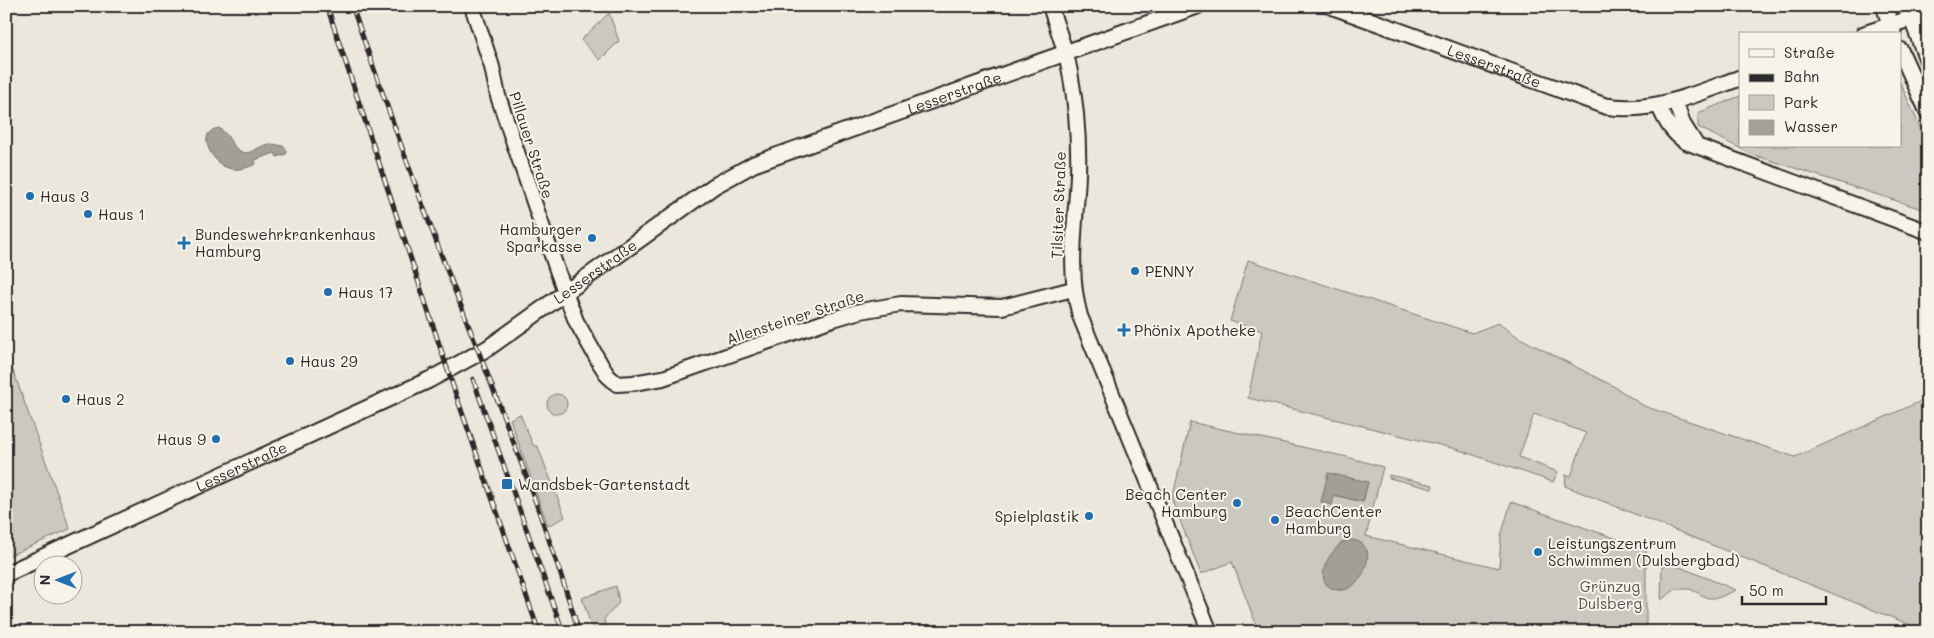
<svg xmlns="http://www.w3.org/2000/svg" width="1934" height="638" viewBox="0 0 1934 638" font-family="Mali,sans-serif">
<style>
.green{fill:#cbc8bf;stroke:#7b7a75;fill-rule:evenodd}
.water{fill:#a29f98;stroke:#72716c}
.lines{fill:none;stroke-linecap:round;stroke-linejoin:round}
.tertiary-casing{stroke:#2b2b2b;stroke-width:18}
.secondary-casing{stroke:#2b2b2b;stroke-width:19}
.tertiary{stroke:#f7f3e8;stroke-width:14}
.secondary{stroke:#f7f3e8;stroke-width:15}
.rail-casing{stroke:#2b2b2b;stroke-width:5}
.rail{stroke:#f7f3e8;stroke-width:3;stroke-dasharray:9;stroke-linecap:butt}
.poi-dot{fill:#1f6fb2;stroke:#f7f3e8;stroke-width:2}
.labels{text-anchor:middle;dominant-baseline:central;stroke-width:4;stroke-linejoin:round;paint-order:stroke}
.street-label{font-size:15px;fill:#2b2b2b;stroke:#f7f3e8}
.poi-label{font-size:15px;fill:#2b2b2b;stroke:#f7f3e8;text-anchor:start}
.park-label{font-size:15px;fill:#535250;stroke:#f7f3e8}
</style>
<rect width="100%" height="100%" fill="#ebe7dd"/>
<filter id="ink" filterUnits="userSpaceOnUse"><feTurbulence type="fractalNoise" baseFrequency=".02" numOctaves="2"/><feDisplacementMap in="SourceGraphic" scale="10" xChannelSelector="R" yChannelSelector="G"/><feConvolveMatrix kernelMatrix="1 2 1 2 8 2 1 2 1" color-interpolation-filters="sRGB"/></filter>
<g filter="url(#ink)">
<!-- green -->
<path class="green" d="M 609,13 L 619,41 L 600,60 L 581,40 Z
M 1900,82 L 1928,145 L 1928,211 L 1751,154 L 1698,127 L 1698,113 L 1740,96 L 1740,146 L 1900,146 Z
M 1248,260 L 1472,333 L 1498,323 L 1518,337 L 1615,387 L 1644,406 L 1795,457 L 1928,398 L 1928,632 L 1565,486 L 1566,475 L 1571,476 L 1586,433 L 1534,414 L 1519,457 L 1558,472 L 1553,482 L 1456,449 L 1248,398 L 1262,331 L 1230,321 Z
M 6,351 L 70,529 L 6,557 Z
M547 404a10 10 0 1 1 20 0a10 10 0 1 1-20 0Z
M 520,414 L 533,445 L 538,447 L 565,517 L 548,526 L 510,419 Z
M 1190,422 L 1347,457 L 1383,467 L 1366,536 L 1499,568 L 1501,536 L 1511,502 L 1646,549 L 1646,632 L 1259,632 L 1232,562 L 1201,574 L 1172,500 ZM 1368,482 L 1363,502 L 1334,495 ZM 1349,540 L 1361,543 L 1368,552 C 1363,569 1360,589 1339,590 L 1323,575 L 1340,543 Z
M 1389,475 L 1433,485 L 1432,489 L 1389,478 Z
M 1670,563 L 1736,590 L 1718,598 L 1708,598 L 1690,589 L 1676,589 L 1661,600 L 1662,567 Z
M 616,586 L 619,603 L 604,619 L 607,632 L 593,632 L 582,598 Z"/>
<!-- water -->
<path class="water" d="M 219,128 C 229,134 232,147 240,151 C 250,157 259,145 269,144 C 275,144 280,145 285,147 L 287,152 L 286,154 L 277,157 L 275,153 L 255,160 L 256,164 C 247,168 238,171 228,168 C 213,164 194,132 219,128 Z
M 1328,473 L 1368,482 L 1363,502 L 1334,495 L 1332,505 L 1321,502 Z
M 1349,540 C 1383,539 1364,592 1339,590 C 1308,587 1329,546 1349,540 Z"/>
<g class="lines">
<!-- tertiary casing -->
<g class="tertiary-casing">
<path id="tertiary" d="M 472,6 L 492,67 L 498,96 L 557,270 L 576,321 L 601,365 L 608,376 L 617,384 L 633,383 L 663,378 L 830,320 L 860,311 L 901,304 L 1002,307 L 1073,289
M 1050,6 C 1057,28 1066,50 1070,72 C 1076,104 1079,143 1078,175 C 1076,223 1067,270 1080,316 L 1210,632
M 1912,18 L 1928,12
M 1675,101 L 1683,124 L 1695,143
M 1659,106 C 1665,121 1672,133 1686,142 L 1928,232"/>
</g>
<!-- secondary casing -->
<g class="secondary-casing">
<g id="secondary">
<path id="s1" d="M 1331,6 L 1605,106 C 1654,114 1695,94 1740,78"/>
<path d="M 1884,6 L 1893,32"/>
<path d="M 1907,6 L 1928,62"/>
<path d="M 1864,34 L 1912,18"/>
<path d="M 1900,50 L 1928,112"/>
<path id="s2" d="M 6,574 L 429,380 L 488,348 L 714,186 L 754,164 L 1197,6"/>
</g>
</g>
<!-- tertiary -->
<use href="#tertiary" class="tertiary"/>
<!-- secondary -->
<use href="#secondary" class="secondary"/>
<!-- rail casing -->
<g class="rail-casing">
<path id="rail" d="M 327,6 L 456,395 L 539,632
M 352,6 C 382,92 412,178 444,262 C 491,385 541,506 579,632
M 473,379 L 563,632"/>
</g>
<!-- rail -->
<use href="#rail" class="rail"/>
</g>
</g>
<!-- markers -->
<g class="poi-dot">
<circle cx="30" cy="196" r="5"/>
<circle cx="88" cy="214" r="5"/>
<circle cx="592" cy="238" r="5"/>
<path d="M181.5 235.5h5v5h5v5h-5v5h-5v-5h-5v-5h5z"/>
<circle cx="1135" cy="271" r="5"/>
<circle cx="328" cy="292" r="5"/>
<path d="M1121.5 322.5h5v5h5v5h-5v5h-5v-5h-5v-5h5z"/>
<circle cx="290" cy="361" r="5"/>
<circle cx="66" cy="399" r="5"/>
<circle cx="216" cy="439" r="5"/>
<rect x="501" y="478" width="12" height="12" rx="2.5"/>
<circle cx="1237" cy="503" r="5"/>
<circle cx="1089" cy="516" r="5"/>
<circle cx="1275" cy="520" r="5"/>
<circle cx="1538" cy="552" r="5"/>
</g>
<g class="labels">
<!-- street labels -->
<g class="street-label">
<text stroke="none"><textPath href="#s1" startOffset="174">Lesserstraße</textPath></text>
<text stroke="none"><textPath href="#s2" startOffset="1069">Lesserstraße</textPath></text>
<text transform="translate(532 145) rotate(72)">Pillauer Straße</text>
<text transform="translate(1058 205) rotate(-88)">Tilsiter Straße</text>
<text stroke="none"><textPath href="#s2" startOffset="664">Lesserstraße</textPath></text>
<text transform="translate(795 317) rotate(-18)">Allensteiner Straße</text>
<text stroke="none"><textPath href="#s2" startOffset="259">Lesserstraße</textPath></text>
</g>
<!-- poi labels -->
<g class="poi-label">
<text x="40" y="196">Haus 3</text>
<text x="98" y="214">Haus 1</text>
<text x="582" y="229" text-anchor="end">Hamburger<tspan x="582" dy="17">Sparkasse</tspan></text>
<text x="195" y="234">Bundeswehrkrankenhaus<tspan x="195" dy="17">Hamburg</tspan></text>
<text x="1145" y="271">PENNY</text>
<text x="338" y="292">Haus 17</text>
<text x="1134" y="330">Phönix Apotheke</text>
<text x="300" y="361">Haus 29</text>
<text x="76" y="399">Haus 2</text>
<text x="206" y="439" text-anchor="end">Haus 9</text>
<text x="518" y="484">Wandsbek-Gartenstadt</text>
<text x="1227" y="494" text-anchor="end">Beach Center<tspan x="1227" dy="17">Hamburg</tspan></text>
<text x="1285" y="511">BeachCenter<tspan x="1285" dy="17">Hamburg</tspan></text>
<text x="1079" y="516" text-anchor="end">Spielplastik</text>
<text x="1548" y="543">Leistungszentrum<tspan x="1548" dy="17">Schwimmen (Dulsbergbad)</tspan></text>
</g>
<!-- park labels -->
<g class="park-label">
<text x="1610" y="586">Grünzug<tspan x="1610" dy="17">Dulsberg</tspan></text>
</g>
</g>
<!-- margin -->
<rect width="1934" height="638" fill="none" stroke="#f7f3e8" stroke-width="25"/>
<rect x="12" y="12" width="1909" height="613" fill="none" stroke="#2b2b2b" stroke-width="2" filter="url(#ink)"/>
<!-- legend -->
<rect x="1739" y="32" width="162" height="115" fill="#f7f3e8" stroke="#a5a39c"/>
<rect x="1749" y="49" width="25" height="8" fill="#f7f3e8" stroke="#a5a39c"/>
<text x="1784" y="58" font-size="15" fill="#2b2b2b">Straße</text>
<rect x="1749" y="74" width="25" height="8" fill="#2b2b2b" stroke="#a5a39c"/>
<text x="1784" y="82" font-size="15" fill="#2b2b2b">Bahn</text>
<rect x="1749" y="95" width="25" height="15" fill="#cbc8bf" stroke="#a5a39c"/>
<text x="1784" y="108" font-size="15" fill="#2b2b2b">Park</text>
<rect x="1749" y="120" width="25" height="15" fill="#a29f98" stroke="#a5a39c"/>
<text x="1784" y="132" font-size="15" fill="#2b2b2b">Wasser</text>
<!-- north arrow -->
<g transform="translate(58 580) rotate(270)"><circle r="24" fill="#f7f3e8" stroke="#a5a39c"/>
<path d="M0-4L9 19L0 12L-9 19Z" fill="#1f6fb2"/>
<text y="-8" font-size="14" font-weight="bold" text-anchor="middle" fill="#2b2b2b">N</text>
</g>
<!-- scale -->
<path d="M1742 596v8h84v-8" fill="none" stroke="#2b2b2b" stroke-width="2.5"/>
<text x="1749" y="596" font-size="15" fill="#2b2b2b" stroke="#f7f3e8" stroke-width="4" paint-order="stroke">50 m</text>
</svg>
